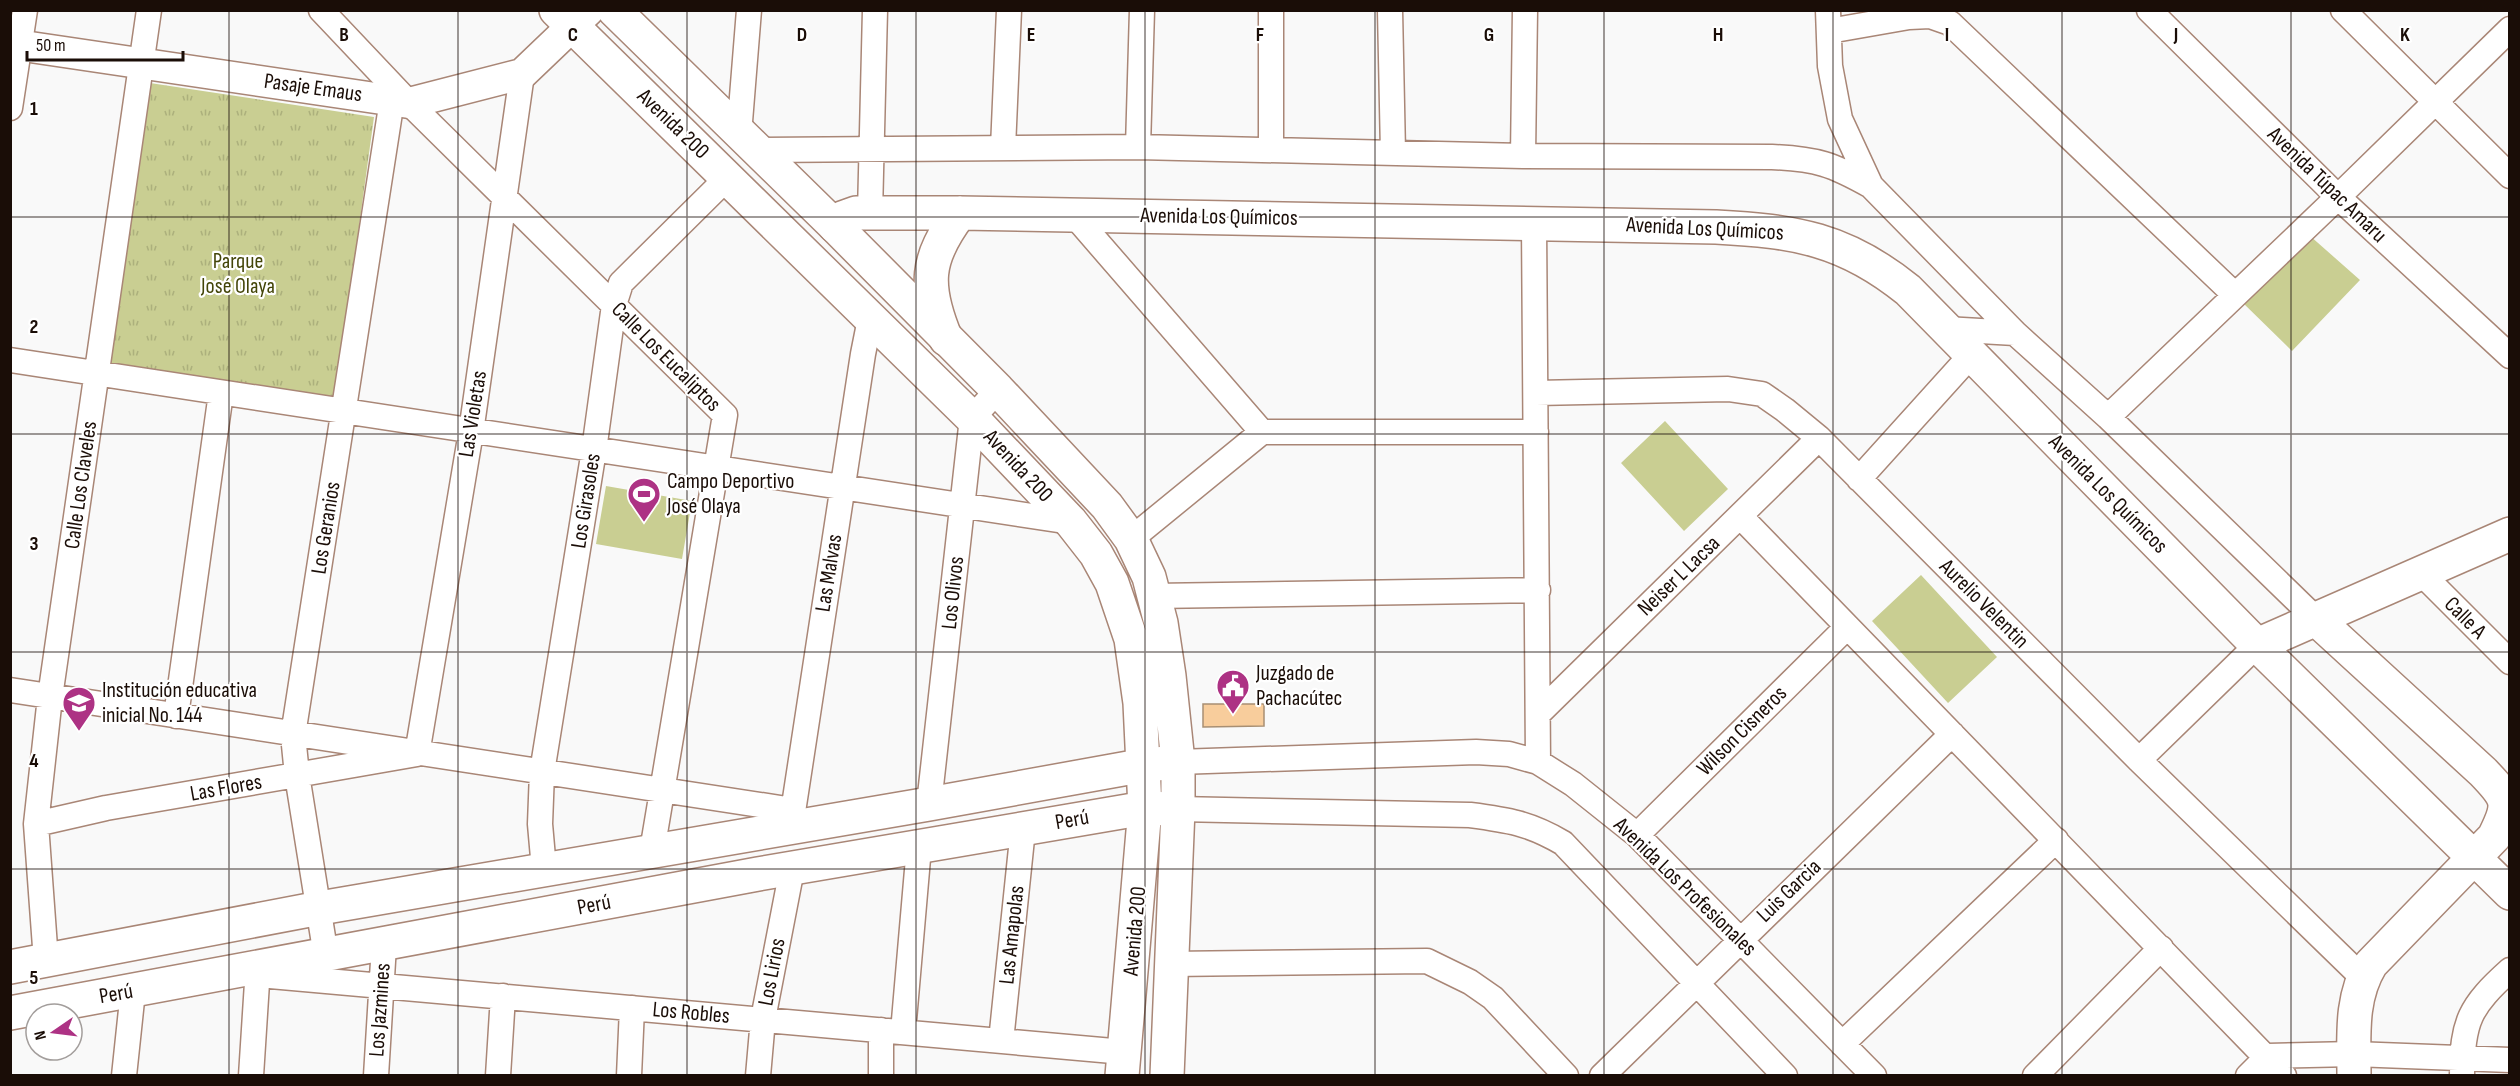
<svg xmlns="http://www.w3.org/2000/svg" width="2520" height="1086" viewBox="0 0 2520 1086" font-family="'Sofia Sans Condensed',sans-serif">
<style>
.grass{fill:url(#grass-tufts)}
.pitch{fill:#c9ce92}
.building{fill:#f8cd9c;stroke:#a88f73;stroke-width:1.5}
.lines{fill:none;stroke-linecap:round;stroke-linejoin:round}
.minor-casing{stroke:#a98676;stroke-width:27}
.tertiary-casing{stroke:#a98676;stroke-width:33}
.secondary-casing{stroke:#a98676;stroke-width:36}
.primary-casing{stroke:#a98676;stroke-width:36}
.minor{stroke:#fff;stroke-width:24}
.tertiary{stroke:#fff;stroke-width:30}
.secondary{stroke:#fff;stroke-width:33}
.primary{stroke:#fff;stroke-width:33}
.grid{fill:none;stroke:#1a0d07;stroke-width:1.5;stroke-opacity:0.55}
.labels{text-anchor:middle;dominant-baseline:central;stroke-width:4.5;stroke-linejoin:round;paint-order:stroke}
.street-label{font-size:22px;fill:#1a0d07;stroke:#fff}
.park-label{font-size:22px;fill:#434508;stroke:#fff}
.poi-label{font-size:22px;fill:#1a0d07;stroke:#fff;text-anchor:start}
.grid-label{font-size:20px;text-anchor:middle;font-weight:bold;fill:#1a0d07;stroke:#fff;stroke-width:4.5;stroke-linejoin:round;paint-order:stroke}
</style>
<defs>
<pattern id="grass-tufts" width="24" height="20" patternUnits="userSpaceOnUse" patternTransform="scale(1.5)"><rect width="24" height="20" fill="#c9ce92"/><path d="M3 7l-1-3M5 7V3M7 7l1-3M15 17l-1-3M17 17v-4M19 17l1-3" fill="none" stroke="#acb07c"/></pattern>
</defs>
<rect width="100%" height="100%" fill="#f9f9f9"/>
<!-- grass -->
<path class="grass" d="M 150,83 L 374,117 L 335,402 L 110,370 Z"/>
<!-- pitch -->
<path class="pitch" d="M 2309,235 L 2360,280 L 2292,351 L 2242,302 Z
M 1665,421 L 1728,489 L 1684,531 L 1621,463 Z
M 606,486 L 692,501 L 682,559 L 596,544 Z
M 1921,575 L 1997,657 L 1948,703 L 1872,621 Z"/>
<!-- building -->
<path class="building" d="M 1203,704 L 1264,704 L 1264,726 L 1203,727 Z"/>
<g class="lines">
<!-- minor casing -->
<g class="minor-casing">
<path id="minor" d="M 321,10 L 409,103 L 725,415 L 652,851
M 1390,10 L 1393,153
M 1828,10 L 1830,66 L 1840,119 L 1871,186 L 2015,333
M 2149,10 L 2338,197 L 2510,356
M 2343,10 L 2510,176
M 1829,31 L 1909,17 L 1930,16 L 1950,23 L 2235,295
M 10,108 L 25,10
M 739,134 L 749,10
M 1138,147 L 1142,10
M 1003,148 L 1009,10
M 756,150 L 1138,147 L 1523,156 L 1772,157 C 1817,159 1832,164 1871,186
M 1271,150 L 1271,10
M 1523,156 L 1525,10
M 870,213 L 875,10
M 1073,214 L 1262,432
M 1534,224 L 1538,762
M 1945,329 L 2015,333 L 2108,417 L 2316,619
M 10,360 L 1071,522
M 1536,393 L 1728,389 L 1762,394 L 1785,410 L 1819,438 L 2139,760 L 2363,978
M 2108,417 L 2338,197 L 2510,29
M 1859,479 L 1971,355
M 1740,516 L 2284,1076
M 1131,539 L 1262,432 L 1536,432
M 2421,573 L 2510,662
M 1153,596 L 1538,590
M 10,690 L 793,810
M 1538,714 L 1819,438
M 176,716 L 221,393
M 2139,760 L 2257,645
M 1178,762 L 1476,752 L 1509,754 L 1538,762 L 1573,784 L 1637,835 L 1874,1076
M 929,804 L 972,418 L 998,390
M 1178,809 L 1470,815 C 1508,820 1529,823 1563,843 L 1785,1076
M 36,824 L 106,808 L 417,754 L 471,432 L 522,74
M 791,825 L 863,354 L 870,319
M 1637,835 L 1847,627
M 544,869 L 540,824 L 542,772 L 594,450 L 614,305 L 621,283 L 728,177
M 326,956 L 297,775 L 293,735 L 392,100
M 46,961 L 36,824 L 50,697 L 149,10
M 1170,964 L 1427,961 L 1470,982 L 1493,998 L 1566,1076
M 259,975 L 1124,1052
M 903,1032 L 919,847
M 1001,1041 L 1023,829
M 1842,1044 L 2056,840
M 124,1076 L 133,991
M 251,1076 L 258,967
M 376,1076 L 384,945
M 498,1076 L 503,996
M 629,1076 L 632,1008
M 758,1076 L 763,1019 L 792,869
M 881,1076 L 881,1030
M 1602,1076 L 1952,734
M 2035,1076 L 2161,948
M 2248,1076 L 2268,1056 L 2354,1054 L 2510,1060
M 2462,1076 C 2462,1021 2470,1006 2510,970"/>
</g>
<!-- tertiary casing -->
<g class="tertiary-casing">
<path id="tertiary" d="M 10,44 L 409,103 L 522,74 L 589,10"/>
</g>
<!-- secondary casing -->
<g class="secondary-casing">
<path id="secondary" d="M 835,226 L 842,218 L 856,213 L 960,213 L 1716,227 C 1795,231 1845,239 1908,290 L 2257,645 L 2510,893
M 946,339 C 924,286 925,259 960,213
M 2316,619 L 2483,772 C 2509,799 2511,803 2494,837 L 2371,964 C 2350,998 2354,1037 2354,1076
M 2257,645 L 2510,534
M 10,967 L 320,908 L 929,804 L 1145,765 L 1178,762
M 10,1013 L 758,874 L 1145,808 L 1172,809"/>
</g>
<!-- primary casing -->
<g class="primary-casing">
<path id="primary" d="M 556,10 L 972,418 L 1071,522 L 1096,554 L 1112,583 L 1131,639 L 1140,703 L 1145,808 L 1122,1076
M 614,10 L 835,226 L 998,390 L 1107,506 L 1131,539 L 1149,577 L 1161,623 L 1169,676 L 1178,762 L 1178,809 L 1167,1076"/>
</g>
<!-- minor -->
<use href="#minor" class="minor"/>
<!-- tertiary -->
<use href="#tertiary" class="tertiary"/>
<!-- secondary -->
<use href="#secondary" class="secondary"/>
<!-- primary -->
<use href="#primary" class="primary"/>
</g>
<!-- grid -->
<path class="grid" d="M 229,10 L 229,1076M 458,10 L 458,1076M 687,10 L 687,1076M 916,10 L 916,1076M 1145,10 L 1145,1076M 1375,10 L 1375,1076M 1604,10 L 1604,1076M 1833,10 L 1833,1076M 2062,10 L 2062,1076M 2291,10 L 2291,1076M 10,217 L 2510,217M 10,434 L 2510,434M 10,652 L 2510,652M 10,869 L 2510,869"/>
<!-- icons -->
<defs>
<g id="stadium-pin" transform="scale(1.725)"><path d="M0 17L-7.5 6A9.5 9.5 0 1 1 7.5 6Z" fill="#ad3284" stroke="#fff"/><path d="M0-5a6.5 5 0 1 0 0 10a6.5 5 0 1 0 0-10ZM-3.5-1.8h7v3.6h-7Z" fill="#fff"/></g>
<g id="civic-pin" transform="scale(1.725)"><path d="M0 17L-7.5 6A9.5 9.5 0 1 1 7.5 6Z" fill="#ad3284" stroke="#fff"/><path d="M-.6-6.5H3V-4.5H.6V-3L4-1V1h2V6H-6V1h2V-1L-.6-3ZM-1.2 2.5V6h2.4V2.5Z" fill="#fff"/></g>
<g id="school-pin" transform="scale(1.725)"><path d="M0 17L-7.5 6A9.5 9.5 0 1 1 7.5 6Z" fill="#ad3284" stroke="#fff"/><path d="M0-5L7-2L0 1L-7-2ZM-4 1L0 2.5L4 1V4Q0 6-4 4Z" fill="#fff"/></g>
</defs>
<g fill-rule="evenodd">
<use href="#stadium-pin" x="644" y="494"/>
<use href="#civic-pin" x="1233" y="686"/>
<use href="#school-pin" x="79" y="703"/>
</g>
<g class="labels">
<!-- street labels -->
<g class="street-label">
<text transform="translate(313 88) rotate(8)">Pasaje Emaus</text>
<text transform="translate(673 124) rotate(44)">Avenida 200</text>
<text transform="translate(2327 185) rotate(44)">Avenida Túpac Amaru</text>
<text transform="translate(1219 217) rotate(1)">Avenida Los Químicos</text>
<text transform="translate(1705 229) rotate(3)">Avenida Los Químicos</text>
<text transform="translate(666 357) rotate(45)">Calle Los Eucaliptos</text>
<text transform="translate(473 414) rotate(-81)">Las Violetas</text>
<text transform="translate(1018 466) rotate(47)">Avenida 200</text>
<text transform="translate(81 485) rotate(-82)">Calle Los Claveles</text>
<text transform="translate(2108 494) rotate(45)">Avenida Los Químicos</text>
<text transform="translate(586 501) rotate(-81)">Los Girasoles</text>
<text transform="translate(326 528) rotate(-81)">Los Geranios</text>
<text transform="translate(829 573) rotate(-81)">Las Malvas</text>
<text transform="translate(1679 576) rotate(-44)">Neiser L Lacsa</text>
<text transform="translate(953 593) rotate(-84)">Los Olivos</text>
<text transform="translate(1984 604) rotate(45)">Aurelio Velentin</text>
<text transform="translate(2465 618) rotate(45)">Calle A</text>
<text transform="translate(1742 731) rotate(-45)">Wilson Cisneros</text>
<text transform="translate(226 788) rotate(-10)">Las Flores</text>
<text transform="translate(1072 820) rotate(-10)">Perú</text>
<text transform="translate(1685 887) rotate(44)">Avenida Los Profesionales</text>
<text transform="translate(1789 891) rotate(-44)">Luis Garcia</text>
<text transform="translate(594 905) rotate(-11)">Perú</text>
<text transform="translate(1135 931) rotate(-85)">Avenida 200</text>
<text transform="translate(1012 935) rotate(-84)">Las Amapolas</text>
<text transform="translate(772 972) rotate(-79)">Los Lirios</text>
<text transform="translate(116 994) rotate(-10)">Perú</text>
<text transform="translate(380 1010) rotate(-86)">Los Jazmines</text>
<text transform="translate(691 1013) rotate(5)">Los Robles</text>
</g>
<!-- park labels -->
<g class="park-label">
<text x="238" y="261">Parque<tspan x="238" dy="25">José Olaya</tspan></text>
</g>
<!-- poi labels -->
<g class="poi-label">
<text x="667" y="481">Campo Deportivo<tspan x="667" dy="25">José Olaya</tspan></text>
<text x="1256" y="673">Juzgado de<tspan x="1256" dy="25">Pachacútec</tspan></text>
<text x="102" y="690">Institución educativa<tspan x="102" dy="25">inicial No. 144</tspan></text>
</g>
</g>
<g class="grid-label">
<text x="344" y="41">B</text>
<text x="573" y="41">C</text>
<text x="802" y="41">D</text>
<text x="1031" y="41">E</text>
<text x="1260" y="41">F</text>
<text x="1489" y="41">G</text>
<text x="1718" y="41">H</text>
<text x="1947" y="41">I</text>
<text x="2176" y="41">J</text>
<text x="2405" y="41">K</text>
<text x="34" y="115">1</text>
<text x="34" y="333">2</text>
<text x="34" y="550">3</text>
<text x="34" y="767">4</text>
<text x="34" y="984">5</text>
</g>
<!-- border -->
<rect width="2520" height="1086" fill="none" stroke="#1a0d07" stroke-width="24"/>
<!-- north arrow -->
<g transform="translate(54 1032) rotate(256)"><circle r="28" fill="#ffffff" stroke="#a39e9c" stroke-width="1.5"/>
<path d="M0-4.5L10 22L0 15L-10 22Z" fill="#ad3284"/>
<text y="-9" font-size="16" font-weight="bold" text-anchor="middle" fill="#1a0d07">N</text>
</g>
<!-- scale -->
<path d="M27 51v9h156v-9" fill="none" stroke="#1a0d07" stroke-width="3"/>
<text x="36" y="51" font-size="18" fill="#1a0d07" stroke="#ffffff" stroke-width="4.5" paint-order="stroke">50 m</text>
</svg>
